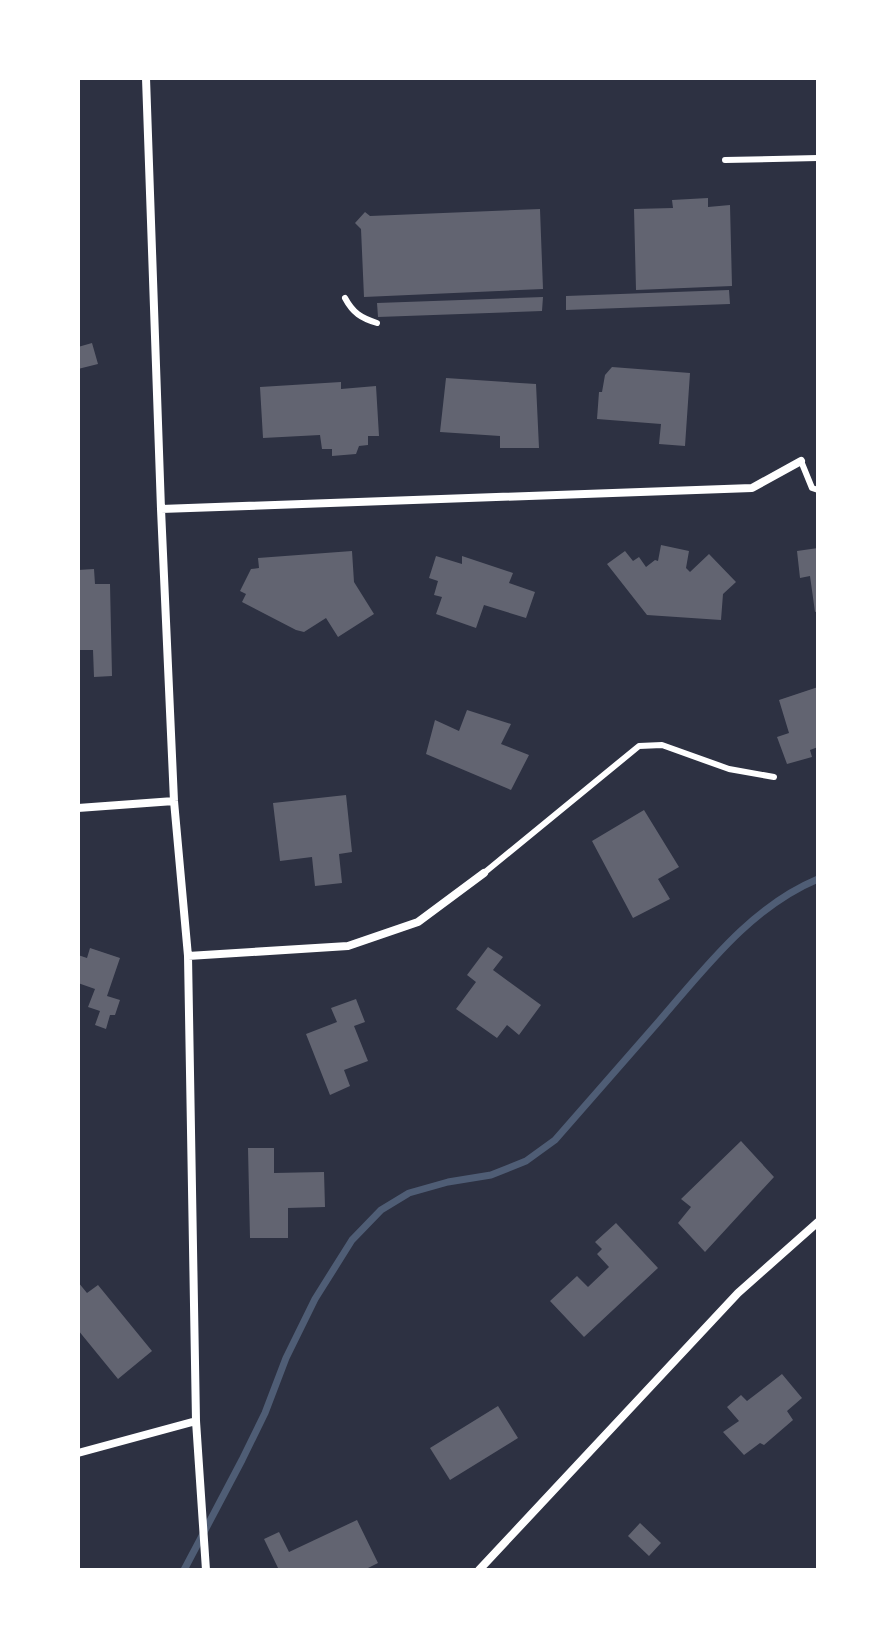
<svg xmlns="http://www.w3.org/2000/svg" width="896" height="1648" viewBox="0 0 896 1648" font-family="'Open Sans',sans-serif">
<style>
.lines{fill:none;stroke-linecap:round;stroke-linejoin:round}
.stream{stroke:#4f5d75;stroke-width:7}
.building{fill:#626471}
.service{stroke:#fff;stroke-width:6}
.minor{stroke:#fff;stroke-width:8}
</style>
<rect width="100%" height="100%" fill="#2d3142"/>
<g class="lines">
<!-- stream -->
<path class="stream" d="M 184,1570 L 242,1460 L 265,1413 L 286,1358 L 315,1299 L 352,1240 L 381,1210 L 409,1193 L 448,1182 L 491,1175 L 526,1161 L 555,1140 C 590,1100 625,1060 660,1020 C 706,967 751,907 818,879"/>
</g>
<!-- building -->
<path class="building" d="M 708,198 L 708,207 L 730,205 L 732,286 L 636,290 L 634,209 L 673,208 L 672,200 Z
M 540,209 L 543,289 L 364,297 L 361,229 L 355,223 L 365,212 L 370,216 Z
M 729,290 L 730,304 L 566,310 L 566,296 Z
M 543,297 L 542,311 L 378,317 L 377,303 Z
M 92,343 L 98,364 L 78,369 L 78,347 Z
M 612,367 L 690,373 L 685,446 L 659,444 L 661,424 L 597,419 L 599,392 L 602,392 L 605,375 Z
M 446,378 L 536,384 L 539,448 L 500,448 L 500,436 L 440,432 Z
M 341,382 L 341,389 L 376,386 L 379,436 L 368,436 L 368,445 L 359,446 L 356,454 L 332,456 L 332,449 L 322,449 L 320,435 L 263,438 L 260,387 Z
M 661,545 L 689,551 L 686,568 L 690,572 L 709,554 L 736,582 L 723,594 L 721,620 L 647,615 L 607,564 L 625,551 L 633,561 L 639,557 L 646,567 L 655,560 L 658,561 Z
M 818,548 L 818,611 L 815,612 L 810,576 L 800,578 L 797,551 Z
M 352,551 L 354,582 L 374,614 L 338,637 L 326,618 L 304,632 L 296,630 L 242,602 L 246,594 L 240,591 L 251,569 L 259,568 L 258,558 Z
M 436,556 L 462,564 L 462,556 L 513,573 L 509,583 L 535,592 L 526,618 L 484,605 L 476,628 L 436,614 L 442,597 L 434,595 L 438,581 L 429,578 Z
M 94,569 L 95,584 L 110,584 L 112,676 L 94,677 L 93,650 L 78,650 L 78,570 Z
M 818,687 L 818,747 L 810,750 L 812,757 L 787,764 L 777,737 L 789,733 L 779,700 Z
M 467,710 L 511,724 L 501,744 L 529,755 L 511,790 L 426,754 L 435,720 L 459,731 Z
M 346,795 L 352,852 L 339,854 L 342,883 L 315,886 L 312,857 L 280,861 L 273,803 Z
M 644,810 L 679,867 L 658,879 L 670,899 L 633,918 L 592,841 Z
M 488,947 L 503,957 L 493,970 L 541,1005 L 519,1035 L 507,1025 L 497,1038 L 456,1009 L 476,982 L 467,975 Z
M 90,948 L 120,958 L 107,996 L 120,1000 L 115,1015 L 110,1015 L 106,1029 L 95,1025 L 100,1011 L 88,1007 L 95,989 L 78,983 L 78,955 L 87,958 Z
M 356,999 L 365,1022 L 354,1026 L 368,1061 L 344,1070 L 350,1086 L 330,1095 L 306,1034 L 337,1022 L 331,1008 Z
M 741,1141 L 774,1177 L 705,1252 L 678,1223 L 691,1207 L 681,1199 Z
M 248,1148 L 274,1148 L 274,1173 L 324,1172 L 325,1207 L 288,1208 L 288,1238 L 250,1238 Z
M 616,1223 L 658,1268 L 584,1337 L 550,1301 L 577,1276 L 588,1287 L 609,1267 L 597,1254 L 602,1249 L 595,1242 Z
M 78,1282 L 87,1293 L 98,1285 L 152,1351 L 118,1379 L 78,1330 Z
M 782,1374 L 802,1398 L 787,1411 L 793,1420 L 764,1445 L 760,1443 L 744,1455 L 723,1432 L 739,1421 L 727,1407 L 741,1395 L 747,1401 Z
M 498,1406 L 518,1438 L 450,1480 L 430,1448 Z
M 357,1520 L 378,1563 L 364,1570 L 279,1570 L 264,1539 L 279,1532 L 289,1552 Z
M 640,1523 L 661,1543 L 649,1556 L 628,1536 Z"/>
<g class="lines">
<!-- service -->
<path class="service" d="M 725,160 L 818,158
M 345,298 C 353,313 361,318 377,323
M 801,461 L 812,488 L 818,490
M 484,873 L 639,746 L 662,745 L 729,769 L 774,777"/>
<!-- minor -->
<path class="minor" d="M 146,78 L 161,509 L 174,801 L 188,956 L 196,1421 L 206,1570
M 161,509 L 752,488 L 801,461
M 78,808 L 174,801
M 188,956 L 348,946 L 418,922 L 484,873
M 78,1453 L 196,1421
M 479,1570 L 738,1293 L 818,1222"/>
</g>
<!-- border -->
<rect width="896" height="1648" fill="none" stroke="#ffffff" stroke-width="160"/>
</svg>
